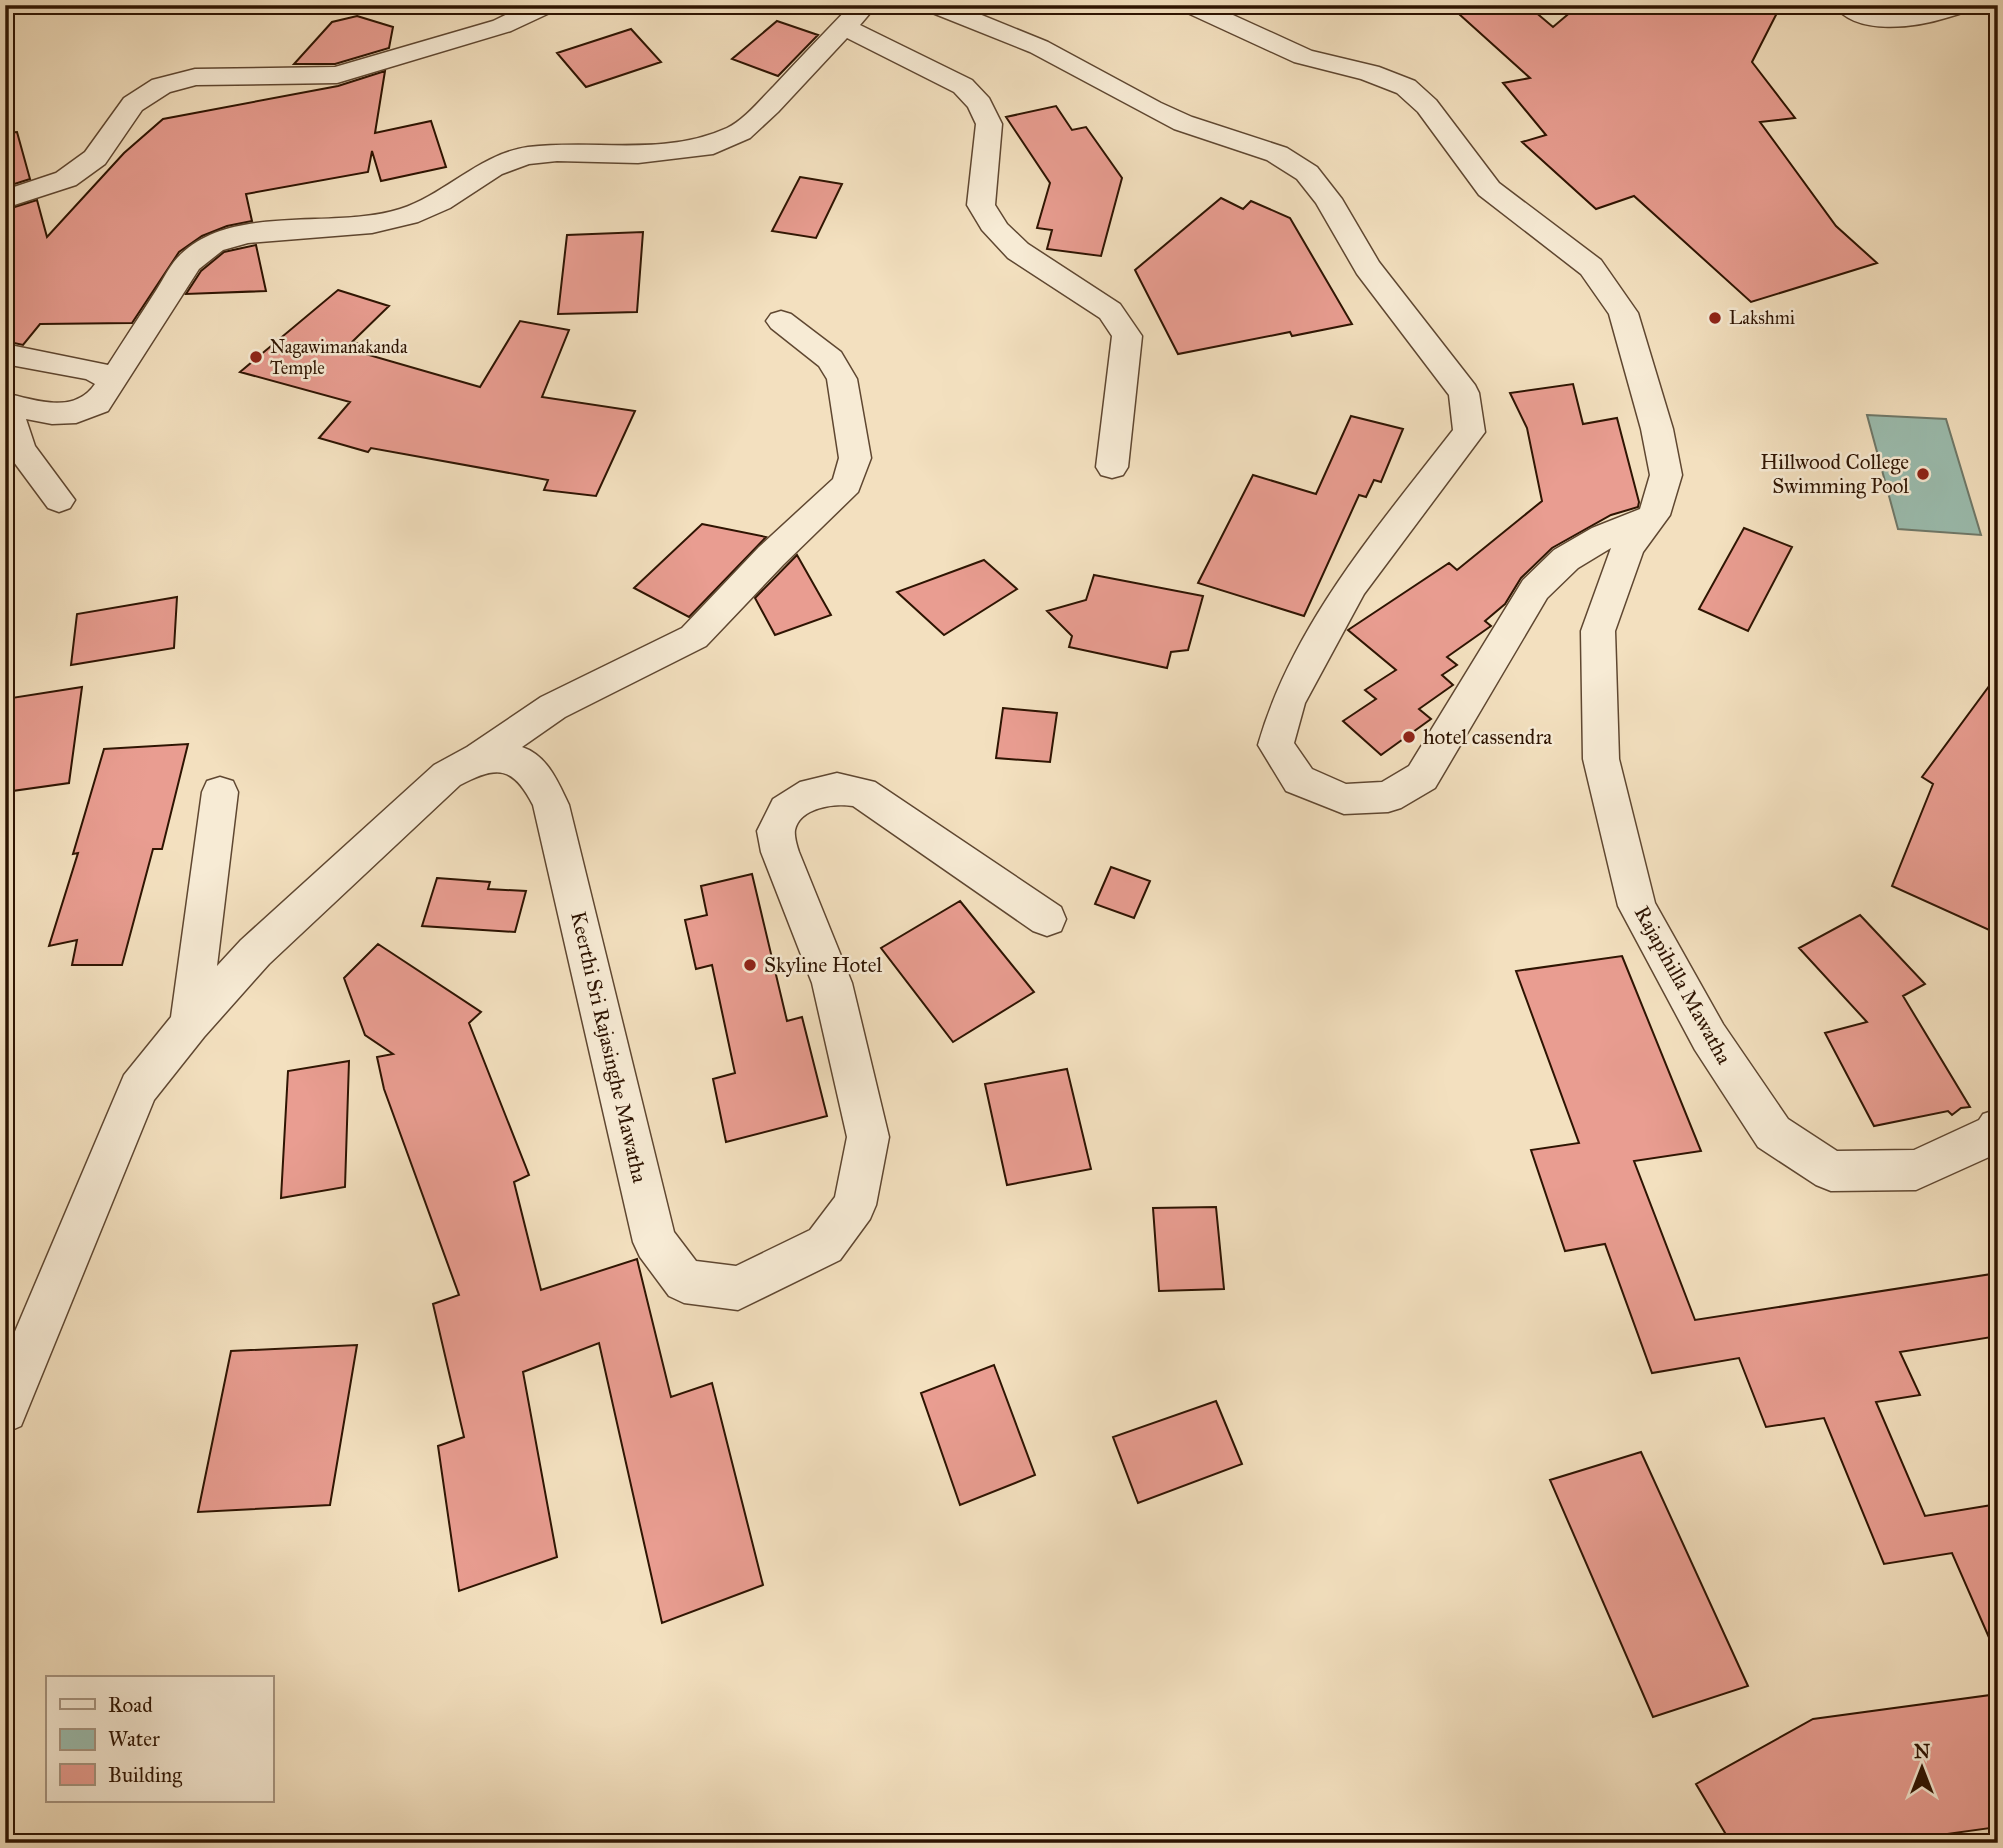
<svg xmlns="http://www.w3.org/2000/svg" width="2003" height="1848" viewBox="0 0 2003 1848" font-family="'IM FELL Great Primer',serif">
<style>
.water{fill:#9bbdaf;stroke:#6f796a;stroke-width:2}
.building{fill:#e99d91;stroke:#2e1402;stroke-width:2}
.lines{fill:none;stroke-linecap:round;stroke-linejoin:round}
.minor-casing{stroke:#5f4731;stroke-width:3}
.minor{fill:#f7ebd5;fill-rule:evenodd}
.poi-dot{fill:#8f2418;stroke:#f7ebd5;stroke-width:2.5}
.labels{text-anchor:middle;dominant-baseline:central;stroke-width:5;stroke-linejoin:round;paint-order:stroke}
.far-poi-label{font-size:18px;fill:#2e1402;stroke:#f7ebd5;text-anchor:start}
.poi-label{font-size:21px;fill:#2e1402;stroke:#f7ebd5;text-anchor:start}
.street-label{font-size:21px;fill:#2e1402;stroke:#f7ebd5}
</style>
<rect width="100%" height="100%" fill="#f3e0bf"/>
<filter id="stains"><feTurbulence type="fractalNoise" baseFrequency=".00286" numOctaves="4"/><feColorMatrix values="0 0 0 0 .2 0 0 0 0 .09 0 0 0 0 .02 0 0 0 .5 -.17"/></filter>
<radialGradient id="worn" r=".72"><stop offset=".6" stop-color="#630" stop-opacity="0"/><stop offset="1" stop-color="#630" stop-opacity=".3"/></radialGradient>
<!-- water -->
<path class="water" d="M 1867,415 L 1946,419 L 1981,535 L 1898,529 Z"/>
<!-- building -->
<path class="building" d="M 1449,5 L 1527,5 L 1553,27 L 1579,5 L 1781,5 L 1752,62 L 1795,118 L 1760,122 L 1836,226 L 1877,263 L 1751,302 L 1634,196 L 1596,209 L 1522,142 L 1546,135 L 1503,83 L 1530,78 Z
M 357,16 L 393,27 L 389,48 L 335,64 L 294,64 L 332,22 Z
M 777,21 L 818,35 L 778,76 L 732,59 Z
M 631,29 L 661,62 L 586,87 L 557,53 Z
M 385,71 L 375,133 L 431,121 L 446,167 L 381,181 L 372,151 L 368,172 L 246,194 L 252,221 L 227,226 L 202,236 L 179,252 L 132,323 L 40,324 L 23,345 L 5,341 L 5,210 L 37,200 L 47,237 L 124,153 L 163,119 L 338,86 Z
M 1056,106 L 1072,130 L 1086,127 L 1122,178 L 1101,256 L 1047,249 L 1052,230 L 1037,228 L 1050,183 L 1006,117 Z
M 17,132 L 30,179 L 5,187 L 5,133 Z
M 800,177 L 842,184 L 816,238 L 772,231 Z
M 1221,198 L 1243,209 L 1251,201 L 1290,218 L 1352,324 L 1292,336 L 1290,332 L 1178,354 L 1135,270 Z
M 643,232 L 637,312 L 558,314 L 567,235 Z
M 256,245 L 266,291 L 186,294 L 201,271 L 224,252 Z
M 338,290 L 389,306 L 352,342 L 368,346 L 362,353 L 480,387 L 520,321 L 569,330 L 542,397 L 635,411 L 596,496 L 544,490 L 548,480 L 371,448 L 368,452 L 319,438 L 350,402 L 240,372 Z
M 1573,384 L 1583,424 L 1617,418 L 1639,502 L 1638,507 L 1611,515 L 1552,548 L 1521,578 L 1505,604 L 1485,621 L 1491,626 L 1447,657 L 1457,665 L 1442,675 L 1453,685 L 1419,709 L 1431,719 L 1381,755 L 1343,721 L 1376,699 L 1365,690 L 1396,670 L 1348,630 L 1449,563 L 1457,570 L 1542,501 L 1527,428 L 1510,393 Z
M 1351,416 L 1403,429 L 1381,482 L 1374,480 L 1366,497 L 1359,495 L 1304,616 L 1198,583 L 1253,475 L 1316,494 Z
M 702,524 L 766,537 L 689,617 L 634,588 Z
M 1744,528 L 1792,547 L 1748,631 L 1699,609 Z
M 797,555 L 831,615 L 775,635 L 755,598 Z
M 984,560 L 1017,589 L 944,635 L 897,592 Z
M 1094,575 L 1203,596 L 1188,650 L 1171,652 L 1167,668 L 1069,647 L 1072,636 L 1047,611 L 1086,600 Z
M 177,597 L 174,648 L 71,665 L 77,614 Z
M 1998,674 L 1998,934 L 1892,886 L 1933,784 L 1922,777 Z
M 82,687 L 69,783 L 5,792 L 5,699 Z
M 1003,708 L 1057,713 L 1050,762 L 996,758 Z
M 188,744 L 162,849 L 153,849 L 122,965 L 72,965 L 77,940 L 49,946 L 78,853 L 73,854 L 104,749 Z
M 1111,867 L 1150,881 L 1134,918 L 1095,904 Z
M 752,874 L 787,1021 L 802,1017 L 827,1116 L 726,1142 L 713,1079 L 735,1073 L 712,965 L 696,969 L 685,920 L 707,915 L 701,886 Z
M 437,878 L 490,882 L 488,889 L 526,891 L 515,932 L 422,926 Z
M 960,901 L 1034,992 L 953,1042 L 881,948 Z
M 1860,915 L 1925,984 L 1903,996 L 1970,1107 L 1961,1108 L 1952,1115 L 1948,1111 L 1874,1126 L 1825,1033 L 1867,1022 L 1799,948 Z
M 378,944 L 481,1012 L 469,1023 L 529,1175 L 514,1182 L 541,1290 L 637,1259 L 671,1397 L 712,1383 L 763,1585 L 662,1623 L 599,1343 L 523,1372 L 557,1557 L 459,1591 L 438,1446 L 464,1437 L 433,1304 L 459,1295 L 384,1089 L 377,1057 L 393,1054 L 365,1035 L 344,978 Z
M 1622,956 L 1701,1151 L 1634,1161 L 1695,1320 L 1998,1273 L 1998,1336 L 1900,1352 L 1920,1395 L 1876,1402 L 1925,1516 L 1998,1504 L 1998,1658 L 1952,1553 L 1884,1564 L 1824,1418 L 1766,1427 L 1739,1358 L 1652,1373 L 1605,1244 L 1565,1251 L 1531,1150 L 1579,1143 L 1516,971 Z
M 349,1061 L 345,1187 L 281,1198 L 288,1071 Z
M 1067,1069 L 1091,1169 L 1007,1185 L 985,1084 Z
M 1216,1207 L 1224,1289 L 1159,1291 L 1153,1208 Z
M 357,1345 L 330,1505 L 198,1512 L 231,1351 Z
M 994,1365 L 1035,1475 L 960,1505 L 921,1393 Z
M 1216,1401 L 1242,1464 L 1138,1503 L 1113,1437 Z
M 1641,1452 L 1748,1686 L 1653,1717 L 1550,1480 Z
M 1998,1694 L 1998,1827 L 1882,1843 L 1731,1843 L 1696,1784 L 1813,1719 Z"/>
<g class="lines">
<!-- minor casing -->
<g class="minor-casing">
<path id="minor" d="M 526,5 L 559,5 L 556,10 L 511,31 L 337,83 L 196,85 L 170,92 L 142,110 L 105,164 L 76,185 L 5,208 L 5,190 L 56,173 L 85,152 L 124,98 L 152,80 L 195,69 L 335,67 L 493,21 Z
M 851,5 L 877,5 L 860,25 L 972,80 L 989,98 L 1002,124 L 995,205 L 1007,224 L 1028,244 L 1120,304 L 1142,336 L 1128,467 L 1123,475 L 1112,478 L 1101,475 L 1096,467 L 1112,336 L 1100,318 L 1008,258 L 982,230 L 967,205 L 976,124 L 968,107 L 954,92 L 847,38 L 778,112 L 750,138 L 713,154 L 638,163 L 557,161 L 529,164 L 502,174 L 450,208 L 418,222 L 372,233 L 248,243 L 223,250 L 199,269 L 108,411 L 76,423 L 52,424 L 26,419 L 35,446 L 75,500 L 70,508 L 59,512 L 48,508 L 5,450 L 5,393 C 35,400 74,415 95,384 L 86,379 L 5,364 L 5,344 L 108,365 C 124,340 141,314 157,289 C 164,278 171,263 181,254 C 234,203 334,230 400,209 C 446,194 479,154 528,147 C 595,139 663,157 727,128 C 744,120 760,100 774,86 C 799,59 825,32 851,5 Z
M 922,5 L 957,5 L 1048,42 L 1161,103 L 1192,117 L 1287,148 L 1317,167 L 1342,199 L 1379,262 L 1475,385 L 1479,393 L 1485,432 L 1364,594 L 1305,703 L 1294,743 L 1312,769 L 1346,784 L 1382,782 L 1409,766 L 1523,580 L 1554,550 L 1592,528 L 1640,509 L 1650,475 L 1641,429 L 1609,314 L 1581,274 L 1479,195 L 1418,112 L 1397,93 L 1361,79 L 1294,62 L 1181,10 L 1178,5 L 1211,5 L 1312,51 L 1379,67 L 1415,81 L 1436,100 L 1499,183 L 1601,260 L 1638,313 L 1673,429 L 1682,475 L 1670,515 L 1643,552 L 1615,631 L 1619,759 L 1655,903 L 1723,1024 L 1788,1119 L 1837,1151 L 1914,1150 L 1979,1120 L 1983,1114 L 1998,1109 L 1998,1153 L 1916,1190 L 1831,1191 L 1816,1185 L 1758,1147 L 1695,1050 L 1618,906 L 1583,759 L 1581,631 L 1611,548 L 1578,568 L 1547,598 L 1435,788 L 1401,808 L 1388,812 L 1344,814 L 1286,791 L 1258,745 C 1292,625 1378,527 1453,430 L 1449,395 L 1357,274 L 1316,203 L 1297,179 L 1267,160 L 1174,129 L 1030,52 L 925,10 Z
M 1834,5 L 1862,5 L 1894,12 L 1934,5 L 1973,5 C 1968,13 1958,14 1949,17 C 1918,27 1856,37 1834,5 Z
M 781,311 L 791,314 L 841,352 L 857,379 L 871,458 L 858,492 L 783,565 L 706,646 L 565,717 L 522,747 C 548,756 558,782 569,805 L 674,1232 L 696,1261 L 736,1266 L 810,1230 L 835,1197 L 847,1137 L 812,983 L 761,852 L 757,831 L 773,799 L 800,782 L 837,773 L 875,782 L 1061,907 L 1066,919 L 1061,931 L 1047,936 L 1033,931 L 853,806 C 835,803 800,807 795,830 C 794,836 797,846 799,852 L 852,983 L 889,1137 L 876,1205 L 870,1219 L 840,1260 L 738,1310 L 684,1303 L 669,1296 L 640,1257 L 633,1242 L 533,805 C 513,766 497,765 460,785 L 269,964 L 204,1037 L 154,1100 L 21,1426 L 5,1433 L 5,1355 L 124,1075 L 171,1017 L 202,792 L 207,781 L 220,777 L 233,781 L 238,792 L 217,966 L 241,940 L 434,765 L 467,747 L 541,697 L 682,628 L 759,547 L 833,479 L 839,458 L 827,379 L 819,366 L 771,328 L 766,321 L 771,314 Z"/>
</g>
<!-- minor -->
<use href="#minor" class="minor"/>
</g>
<!-- markers -->
<g class="poi-dot">
<circle cx="1715" cy="318" r="7"/>
<circle cx="256" cy="357" r="7"/>
<circle cx="1923" cy="474" r="7"/>
<circle cx="1409" cy="737" r="7"/>
<circle cx="750" cy="965" r="7"/>
</g>
<g class="labels">
<!-- far-poi labels -->
<g class="far-poi-label">
<text x="1729" y="318">Lakshmi</text>
<text x="270" y="347">Nagawimanakanda<tspan x="270" dy="21">Temple</tspan></text>
</g>
<!-- poi labels -->
<g class="poi-label">
<text x="1909" y="462" text-anchor="end">Hillwood College<tspan x="1909" dy="24">Swimming Pool</tspan></text>
<text x="1423" y="737">hotel cassendra</text>
<text x="764" y="965">Skyline Hotel</text>
</g>
<!-- street labels -->
<g class="street-label">
<text transform="translate(1683 985) rotate(61)">Rajapihilla Mawatha</text>
<text transform="translate(609 1047) rotate(77)">Keerthi Sri Rajasinghe Mawatha</text>
</g>
</g>
<!-- margin -->
<rect width="2003" height="1848" fill="none" stroke="#f3e0bf" stroke-width="28"/>
<rect x="7" y="7" width="1989" height="1834" fill="none" stroke="#2e1402" stroke-width="3.5"/>
<rect x="14" y="14" width="1975" height="1820" fill="none" stroke="#2e1402" stroke-width="2"/>
<!-- legend -->
<rect x="46" y="1676" width="228" height="126" fill="#f7ebd5" stroke="#a79581" stroke-width="2"/>
<rect x="60" y="1699" width="35" height="10" fill="#f7ebd5" stroke="#a79581" stroke-width="2"/>
<text x="108" y="1712" font-size="21" fill="#2e1402">Road</text>
<rect x="60" y="1729" width="35" height="21" fill="#9bbdaf" stroke="#a79581" stroke-width="2"/>
<text x="108" y="1746" font-size="21" fill="#2e1402">Water</text>
<rect x="60" y="1764" width="35" height="21" fill="#e99d91" stroke="#a79581" stroke-width="2"/>
<text x="108" y="1782" font-size="21" fill="#2e1402">Building</text>
<!-- north arrow -->
<g transform="translate(1922 1768)" stroke="#f7ebd5" stroke-width="5" paint-order="stroke">
<path d="M0-5L12 26L0 18L-12 26Z" fill="#2e1402"/>
<text y="-10" font-size="19" font-weight="bold" text-anchor="middle" fill="#2e1402">N</text>
</g>
<rect width="100%" height="100%" filter="url(#stains)"/>
<rect width="100%" height="100%" fill="url(#worn)"/>
</svg>
